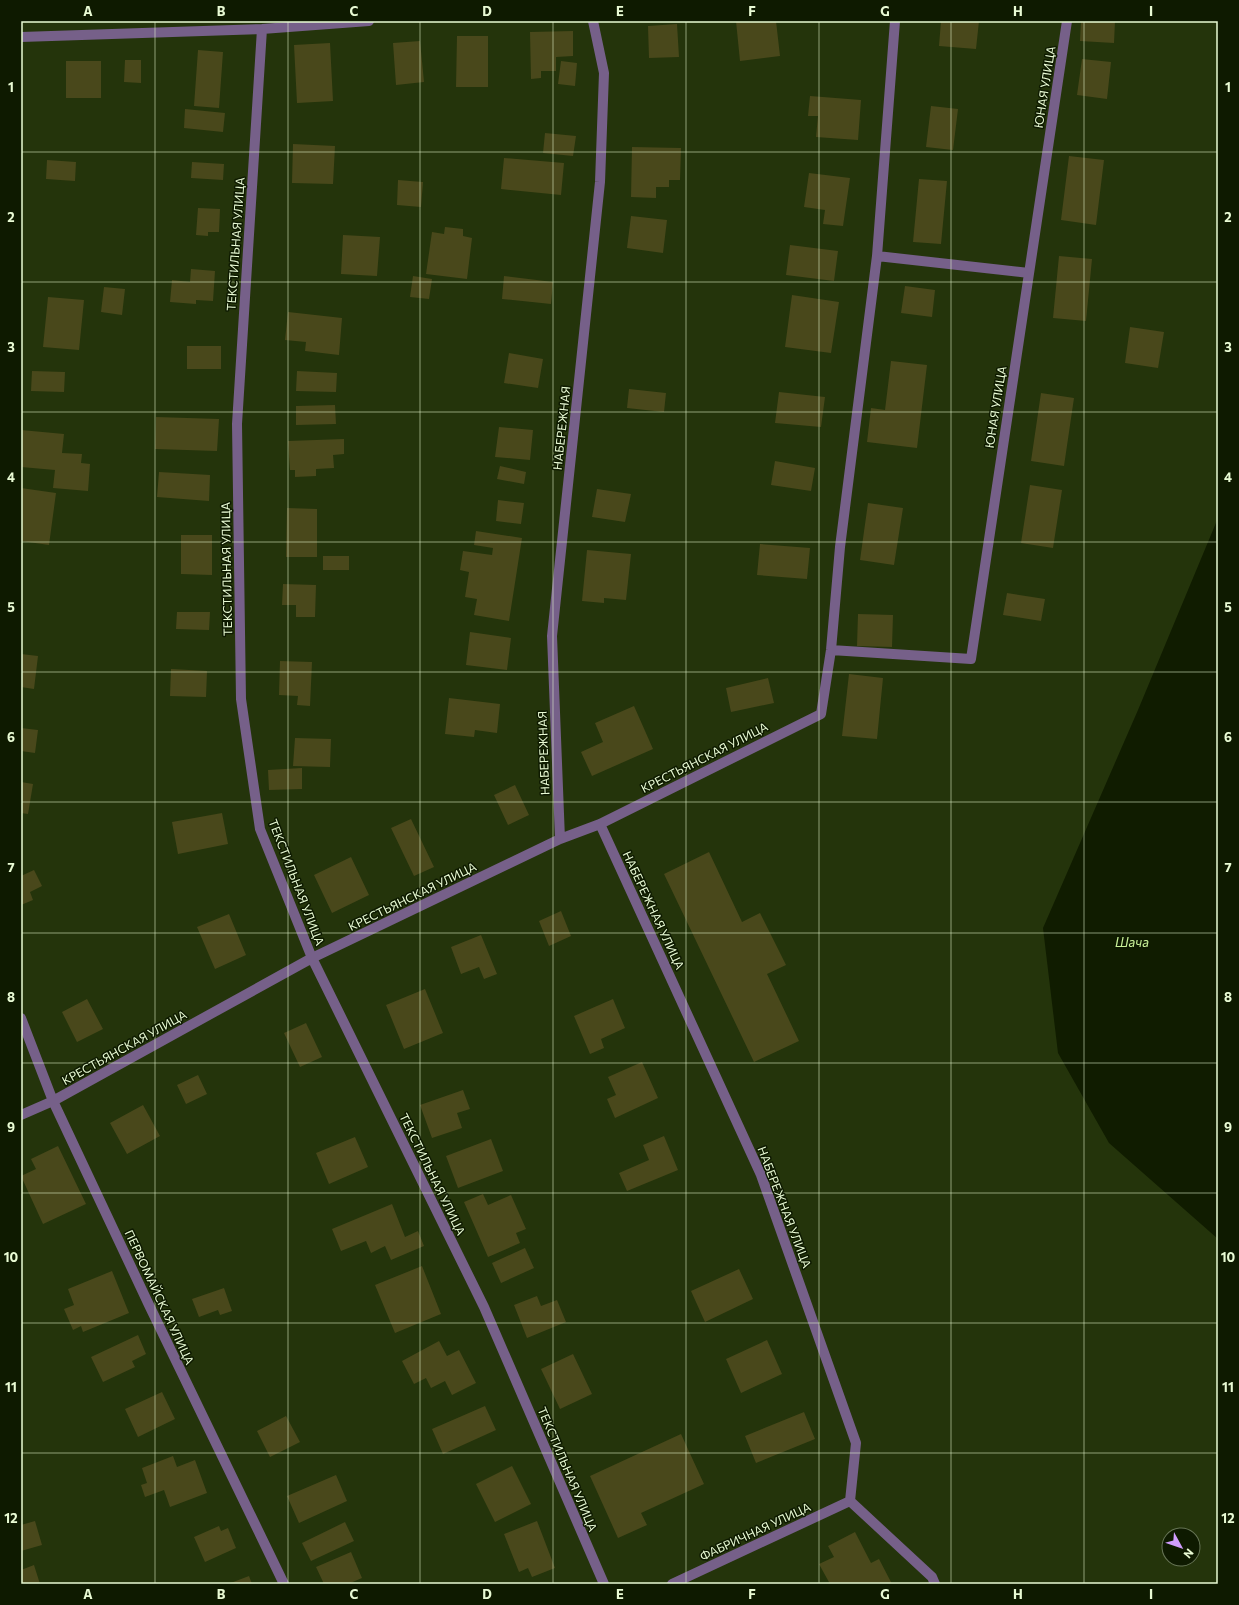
<svg xmlns="http://www.w3.org/2000/svg" width="1239" height="1605" viewBox="0 0 1239 1605" font-family="Commissioner,sans-serif">
<style>
.water{fill:#101c00}
.building{fill:#49481b}
.lines{fill:none;stroke-linecap:round;stroke-linejoin:round}
.minor{stroke:#766089;stroke-width:10}
.grid{fill:none;stroke:#e9fbd4;stroke-width:1;stroke-opacity:0.55}
.labels{text-anchor:middle;dominant-baseline:central;stroke-width:3;stroke-linejoin:round;paint-order:stroke}
.street-label{font-size:12px;fill:#e9fbd4;stroke:#0e1a00}
.water-label{font-size:13px;font-style:italic;fill:#caf299;stroke:#0e1a00}
.neatline{fill:none;stroke:#e9fbd4;stroke-width:1.5}
.grid-label{font-size:13px;text-anchor:middle;font-weight:bold;fill:#e9fbd4}
</style>
<rect width="100%" height="100%" fill="#24340b"/>
<!-- water -->
<path class="water" d="M 1218,518 L 1218,1239 L 1109,1143 L 1058,1053 L 1043,928 L 1138,710 Z"/>
<!-- building -->
<path class="building" d="M 736,21 L 776,21 L 780,56 L 740,61 Z
M 941,21 L 979,21 L 976,49 L 939,46 Z
M 1081,21 L 1115,21 L 1114,43 L 1080,41 Z
M 677,24 L 679,57 L 649,58 L 648,26 Z
M 573,31 L 573,56 L 556,57 L 556,71 L 541,71 L 541,78 L 531,79 L 530,32 Z
M 457,36 L 488,36 L 488,87 L 456,87 Z
M 420,41 L 424,82 L 396,85 L 393,43 Z
M 330,43 L 333,101 L 297,103 L 294,45 Z
M 198,50 L 223,52 L 219,108 L 194,106 Z
M 1082,59 L 1111,62 L 1107,99 L 1077,95 Z
M 125,60 L 141,60 L 141,83 L 124,82 Z
M 66,61 L 101,61 L 101,98 L 66,98 Z
M 561,61 L 577,63 L 575,86 L 558,84 Z
M 810,96 L 861,100 L 858,140 L 816,137 L 818,116 L 808,116 Z
M 931,106 L 958,109 L 953,150 L 926,147 Z
M 185,109 L 225,113 L 223,132 L 184,128 Z
M 545,133 L 576,136 L 573,156 L 543,153 Z
M 293,144 L 335,146 L 333,184 L 292,183 Z
M 632,147 L 681,148 L 680,180 L 669,180 L 669,187 L 656,187 L 656,198 L 631,197 Z
M 1069,156 L 1104,160 L 1096,225 L 1061,220 Z
M 504,158 L 564,163 L 561,195 L 501,189 Z
M 47,160 L 76,162 L 75,181 L 46,179 Z
M 192,162 L 224,164 L 223,180 L 191,178 Z
M 809,173 L 850,178 L 843,226 L 823,224 L 825,210 L 804,207 Z
M 919,179 L 947,181 L 941,244 L 913,242 Z
M 398,180 L 423,182 L 421,207 L 397,205 Z
M 198,208 L 220,209 L 219,232 L 208,232 L 208,236 L 196,235 Z
M 631,216 L 667,220 L 663,253 L 627,248 Z
M 445,227 L 463,229 L 463,236 L 472,238 L 467,279 L 426,274 L 432,232 L 444,234 Z
M 343,235 L 380,237 L 377,276 L 341,274 Z
M 790,245 L 838,251 L 834,281 L 786,275 Z
M 1059,256 L 1092,259 L 1086,321 L 1053,318 Z
M 191,269 L 215,271 L 213,301 L 196,300 L 196,304 L 170,302 L 172,280 L 190,282 Z
M 413,276 L 432,279 L 429,299 L 410,297 Z
M 504,276 L 553,282 L 551,304 L 502,299 Z
M 905,286 L 935,290 L 932,317 L 901,313 Z
M 104,287 L 125,289 L 122,315 L 101,312 Z
M 792,295 L 839,302 L 831,353 L 785,347 Z
M 48,297 L 84,300 L 79,350 L 43,347 Z
M 288,312 L 342,318 L 339,355 L 305,351 L 306,342 L 285,340 Z
M 1130,327 L 1164,332 L 1158,368 L 1125,363 Z
M 187,346 L 221,346 L 221,369 L 187,369 Z
M 509,353 L 543,359 L 538,388 L 504,383 Z
M 891,361 L 927,365 L 917,448 L 867,442 L 871,408 L 885,410 Z
M 32,371 L 65,372 L 64,392 L 31,391 Z
M 297,371 L 337,373 L 336,392 L 296,391 Z
M 629,389 L 666,393 L 664,412 L 627,408 Z
M 779,392 L 825,397 L 821,427 L 775,423 Z
M 1041,393 L 1074,398 L 1064,466 L 1031,461 Z
M 335,405 L 336,424 L 296,425 L 296,406 Z
M 156,417 L 219,419 L 217,451 L 155,449 Z
M 499,427 L 533,430 L 530,460 L 495,457 Z
M 21,430 L 64,434 L 62,453 L 82,454 L 81,463 L 90,464 L 88,491 L 53,488 L 55,470 L 21,467 Z
M 344,439 L 344,454 L 333,455 L 334,468 L 316,469 L 316,476 L 295,477 L 295,470 L 290,470 L 288,441 Z
M 775,461 L 815,468 L 811,491 L 771,485 Z
M 500,466 L 526,472 L 524,484 L 497,479 Z
M 159,472 L 210,475 L 209,501 L 157,497 Z
M 1030,485 L 1062,490 L 1053,548 L 1021,543 Z
M 21,488 L 56,493 L 49,545 L 21,541 Z
M 597,489 L 631,494 L 625,522 L 592,517 Z
M 498,500 L 524,503 L 521,524 L 496,521 Z
M 868,503 L 903,508 L 894,565 L 860,560 Z
M 287,508 L 317,509 L 317,557 L 286,557 Z
M 476,531 L 522,538 L 509,621 L 474,615 L 477,599 L 465,597 L 469,572 L 460,570 L 463,551 L 492,555 L 493,548 L 474,545 Z
M 181,535 L 212,535 L 212,575 L 181,574 Z
M 760,544 L 810,548 L 807,579 L 757,575 Z
M 587,550 L 631,554 L 626,600 L 604,598 L 604,603 L 582,601 Z
M 323,556 L 349,556 L 349,570 L 323,570 Z
M 283,584 L 316,585 L 315,617 L 296,617 L 296,605 L 282,605 Z
M 1007,593 L 1045,599 L 1041,621 L 1003,615 Z
M 177,612 L 210,612 L 209,630 L 176,629 Z
M 858,614 L 893,615 L 892,647 L 857,646 Z
M 470,632 L 511,638 L 507,670 L 466,665 Z
M 21,654 L 38,656 L 34,689 L 21,687 Z
M 280,661 L 312,662 L 310,706 L 297,705 L 298,696 L 279,695 Z
M 171,669 L 207,671 L 206,697 L 170,696 Z
M 849,674 L 883,678 L 877,739 L 842,736 Z
M 768,678 L 774,703 L 731,712 L 726,688 Z
M 449,698 L 500,704 L 497,733 L 475,730 L 474,737 L 445,734 Z
M 634,706 L 653,749 L 592,776 L 581,752 L 603,742 L 595,723 Z
M 21,728 L 38,730 L 35,753 L 21,751 Z
M 295,738 L 331,739 L 330,767 L 293,766 Z
M 302,768 L 302,789 L 269,790 L 268,770 Z
M 21,782 L 33,784 L 28,814 L 21,813 Z
M 515,785 L 529,815 L 508,825 L 494,795 Z
M 222,813 L 228,844 L 178,854 L 172,822 Z
M 411,819 L 434,867 L 414,876 L 391,828 Z
M 709,852 L 742,922 L 760,913 L 786,965 L 767,974 L 799,1041 L 754,1062 L 664,874 Z
M 351,857 L 369,895 L 332,913 L 314,875 Z
M 34,870 L 42,886 L 30,892 L 33,900 L 21,905 L 21,876 Z
M 561,911 L 571,936 L 549,946 L 539,921 Z
M 229,914 L 246,955 L 215,969 L 197,927 Z
M 481,935 L 497,974 L 484,979 L 479,967 L 461,974 L 451,947 Z
M 425,989 L 443,1033 L 404,1049 L 386,1005 Z
M 87,999 L 103,1029 L 77,1042 L 62,1012 Z
M 613,999 L 625,1028 L 601,1039 L 604,1048 L 590,1054 L 574,1016 Z
M 306,1023 L 322,1057 L 300,1067 L 284,1033 Z
M 642,1062 L 658,1098 L 615,1118 L 607,1099 L 616,1095 L 608,1077 Z
M 198,1075 L 207,1094 L 186,1104 L 177,1085 Z
M 463,1090 L 470,1109 L 457,1113 L 462,1128 L 432,1138 L 420,1105 Z
M 143,1105 L 160,1136 L 127,1154 L 110,1123 Z
M 664,1136 L 678,1170 L 627,1191 L 619,1173 L 649,1160 L 643,1145 Z
M 355,1137 L 368,1167 L 329,1184 L 316,1153 Z
M 491,1139 L 503,1171 L 458,1188 L 446,1156 Z
M 58,1146 L 86,1204 L 43,1224 L 21,1176 L 36,1169 L 31,1159 Z
M 483,1194 L 488,1205 L 511,1195 L 526,1229 L 516,1233 L 520,1243 L 488,1257 L 464,1202 Z
M 392,1204 L 405,1237 L 418,1231 L 424,1246 L 391,1260 L 385,1246 L 371,1253 L 366,1241 L 341,1251 L 332,1229 Z
M 525,1248 L 534,1268 L 501,1283 L 492,1263 Z
M 422,1266 L 441,1314 L 395,1333 L 375,1285 Z
M 739,1269 L 753,1299 L 705,1322 L 691,1291 Z
M 112,1271 L 129,1313 L 83,1332 L 81,1326 L 73,1330 L 64,1309 L 74,1305 L 68,1289 Z
M 224,1288 L 232,1311 L 220,1315 L 218,1310 L 199,1317 L 192,1299 Z
M 537,1296 L 541,1306 L 557,1300 L 566,1322 L 527,1338 L 514,1305 Z
M 138,1335 L 146,1354 L 132,1361 L 135,1367 L 103,1382 L 91,1357 Z
M 767,1340 L 782,1374 L 741,1393 L 726,1359 Z
M 439,1341 L 447,1356 L 459,1350 L 476,1383 L 452,1395 L 445,1381 L 431,1388 L 426,1378 L 414,1384 L 402,1361 Z
M 573,1354 L 592,1394 L 560,1409 L 541,1369 Z
M 162,1392 L 175,1419 L 138,1437 L 125,1409 Z
M 485,1406 L 496,1430 L 443,1454 L 432,1429 Z
M 804,1412 L 815,1439 L 756,1463 L 745,1436 Z
M 286,1416 L 300,1442 L 270,1457 L 257,1431 Z
M 681,1434 L 704,1484 L 641,1513 L 647,1525 L 618,1538 L 590,1476 Z
M 173,1456 L 177,1467 L 195,1460 L 207,1493 L 170,1507 L 164,1490 L 145,1497 L 141,1485 L 147,1483 L 142,1468 Z
M 512,1466 L 531,1504 L 495,1522 L 476,1484 Z
M 336,1475 L 347,1501 L 299,1523 L 287,1496 Z
M 35,1521 L 42,1545 L 21,1551 L 21,1525 Z
M 537,1521 L 555,1568 L 532,1577 L 528,1568 L 519,1572 L 504,1534 Z
M 345,1522 L 354,1541 L 311,1561 L 302,1543 Z
M 219,1526 L 221,1531 L 228,1528 L 236,1548 L 205,1562 L 194,1537 Z
M 855,1532 L 871,1563 L 879,1559 L 892,1584 L 830,1584 L 819,1564 L 834,1557 L 828,1546 Z
M 351,1552 L 362,1578 L 348,1584 L 324,1584 L 316,1567 Z
M 34,1565 L 40,1584 L 21,1584 L 21,1570 Z
M 249,1576 L 252,1584 L 228,1584 Z"/>
<g class="lines">
<!-- minor -->
<path class="minor" d="M 262,29 L 237,424 L 241,699 L 260,829 L 312,958 L 484,1307 L 604,1584
M 21,37 L 262,29 L 369,21
M 877,256 L 1029,273
M 831,650 L 971,659 L 1067,21
M 600,824 L 761,1175 L 856,1443 L 850,1501 L 932,1577 L 935,1584
M 560,839 L 552,636 L 600,182 L 604,73 L 593,21
M 21,1018 L 53,1101 L 149,1305 L 284,1584
M 21,1115 L 53,1101 L 312,958 L 560,839 L 600,824 L 821,714 L 831,650 L 840,547 L 877,256 L 895,21
M 672,1584 L 850,1501"/>
</g>
<!-- grid -->
<path class="grid" d="M 155,21 L 155,1584M 288,21 L 288,1584M 420,21 L 420,1584M 553,21 L 553,1584M 686,21 L 686,1584M 819,21 L 819,1584M 951,21 L 951,1584M 1084,21 L 1084,1584M 21,152 L 1218,152M 21,282 L 1218,282M 21,412 L 1218,412M 21,542 L 1218,542M 21,672 L 1218,672M 21,802 L 1218,802M 21,933 L 1218,933M 21,1063 L 1218,1063M 21,1193 L 1218,1193M 21,1323 L 1218,1323M 21,1453 L 1218,1453"/>
<g class="labels">
<!-- street labels -->
<g class="street-label">
<text transform="translate(1044 87) rotate(-81)">ЮНАЯ УЛИЦА</text>
<text transform="translate(235 244) rotate(-86)">ТЕКСТИЛЬНАЯ УЛИЦА</text>
<text transform="translate(995 407) rotate(-81)">ЮНАЯ УЛИЦА</text>
<text transform="translate(561 428) rotate(-84)">НАБЕРЕЖНАЯ</text>
<text transform="translate(226 569) rotate(-91)">ТЕКСТИЛЬНАЯ УЛИЦА</text>
<text transform="translate(543 753) rotate(-92)">НАБЕРЕЖНАЯ</text>
<text transform="translate(704 757) rotate(-27)">КРЕСТЬЯНСКАЯ УЛИЦА</text>
<text transform="translate(297 882) rotate(69)">ТЕКСТИЛЬНАЯ УЛИЦА</text>
<text transform="translate(412 896) rotate(-26)">КРЕСТЬЯНСКАЯ УЛИЦА</text>
<text transform="translate(654 910) rotate(65)">НАБЕРЕЖНАЯ УЛИЦА</text>
<text transform="translate(124 1047) rotate(-29)">КРЕСТЬЯНСКАЯ УЛИЦА</text>
<text transform="translate(433 1174) rotate(64)">ТЕКСТИЛЬНАЯ УЛИЦА</text>
<text transform="translate(785 1207) rotate(69)">НАБЕРЕЖНАЯ УЛИЦА</text>
<text transform="translate(160 1297) rotate(65)">ПЕРВОМАЙСКАЯ УЛИЦА</text>
<text transform="translate(568 1469) rotate(67)">ТЕКСТИЛЬНАЯ УЛИЦА</text>
<text transform="translate(755 1531) rotate(-25)">ФАБРИЧНАЯ УЛИЦА</text>
</g>
<!-- water labels -->
<g class="water-label">
<text x="1132" y="942">Шача</text>
</g>
</g>
<!-- border -->
<rect width="1239" height="1605" fill="none" stroke="#0e1a00" stroke-width="44"/>
<!-- north arrow -->
<g transform="translate(1181 1547) rotate(130)"><circle r="19" fill="#0e1a00" stroke="#667455"/>
<path d="M0-3L7 15L0 10L-7 15Z" fill="#d19dfe"/>
<text y="-6" font-size="11" font-weight="bold" text-anchor="middle" fill="#e9fbd4">N</text>
</g>
<rect x="22" y="22" width="1195" height="1561" class="neatline"/>
<g class="grid-label">
<text x="88" y="16">A</text>
<text x="221" y="16">B</text>
<text x="354" y="16">C</text>
<text x="487" y="16">D</text>
<text x="620" y="16">E</text>
<text x="752" y="16">F</text>
<text x="885" y="16">G</text>
<text x="1018" y="16">H</text>
<text x="1151" y="16">I</text>
<text x="11" y="92">1</text>
<text x="1228" y="92">1</text>
<text x="11" y="222">2</text>
<text x="1228" y="222">2</text>
<text x="11" y="352">3</text>
<text x="1228" y="352">3</text>
<text x="11" y="482">4</text>
<text x="1228" y="482">4</text>
<text x="11" y="612">5</text>
<text x="1228" y="612">5</text>
<text x="11" y="742">6</text>
<text x="1228" y="742">6</text>
<text x="11" y="872">7</text>
<text x="1228" y="872">7</text>
<text x="11" y="1002">8</text>
<text x="1228" y="1002">8</text>
<text x="11" y="1132">9</text>
<text x="1228" y="1132">9</text>
<text x="11" y="1262">10</text>
<text x="1228" y="1262">10</text>
<text x="11" y="1392">11</text>
<text x="1228" y="1392">11</text>
<text x="11" y="1523">12</text>
<text x="1228" y="1523">12</text>
<text x="88" y="1599">A</text>
<text x="221" y="1599">B</text>
<text x="354" y="1599">C</text>
<text x="487" y="1599">D</text>
<text x="620" y="1599">E</text>
<text x="752" y="1599">F</text>
<text x="885" y="1599">G</text>
<text x="1018" y="1599">H</text>
<text x="1151" y="1599">I</text>
</g>
</svg>
